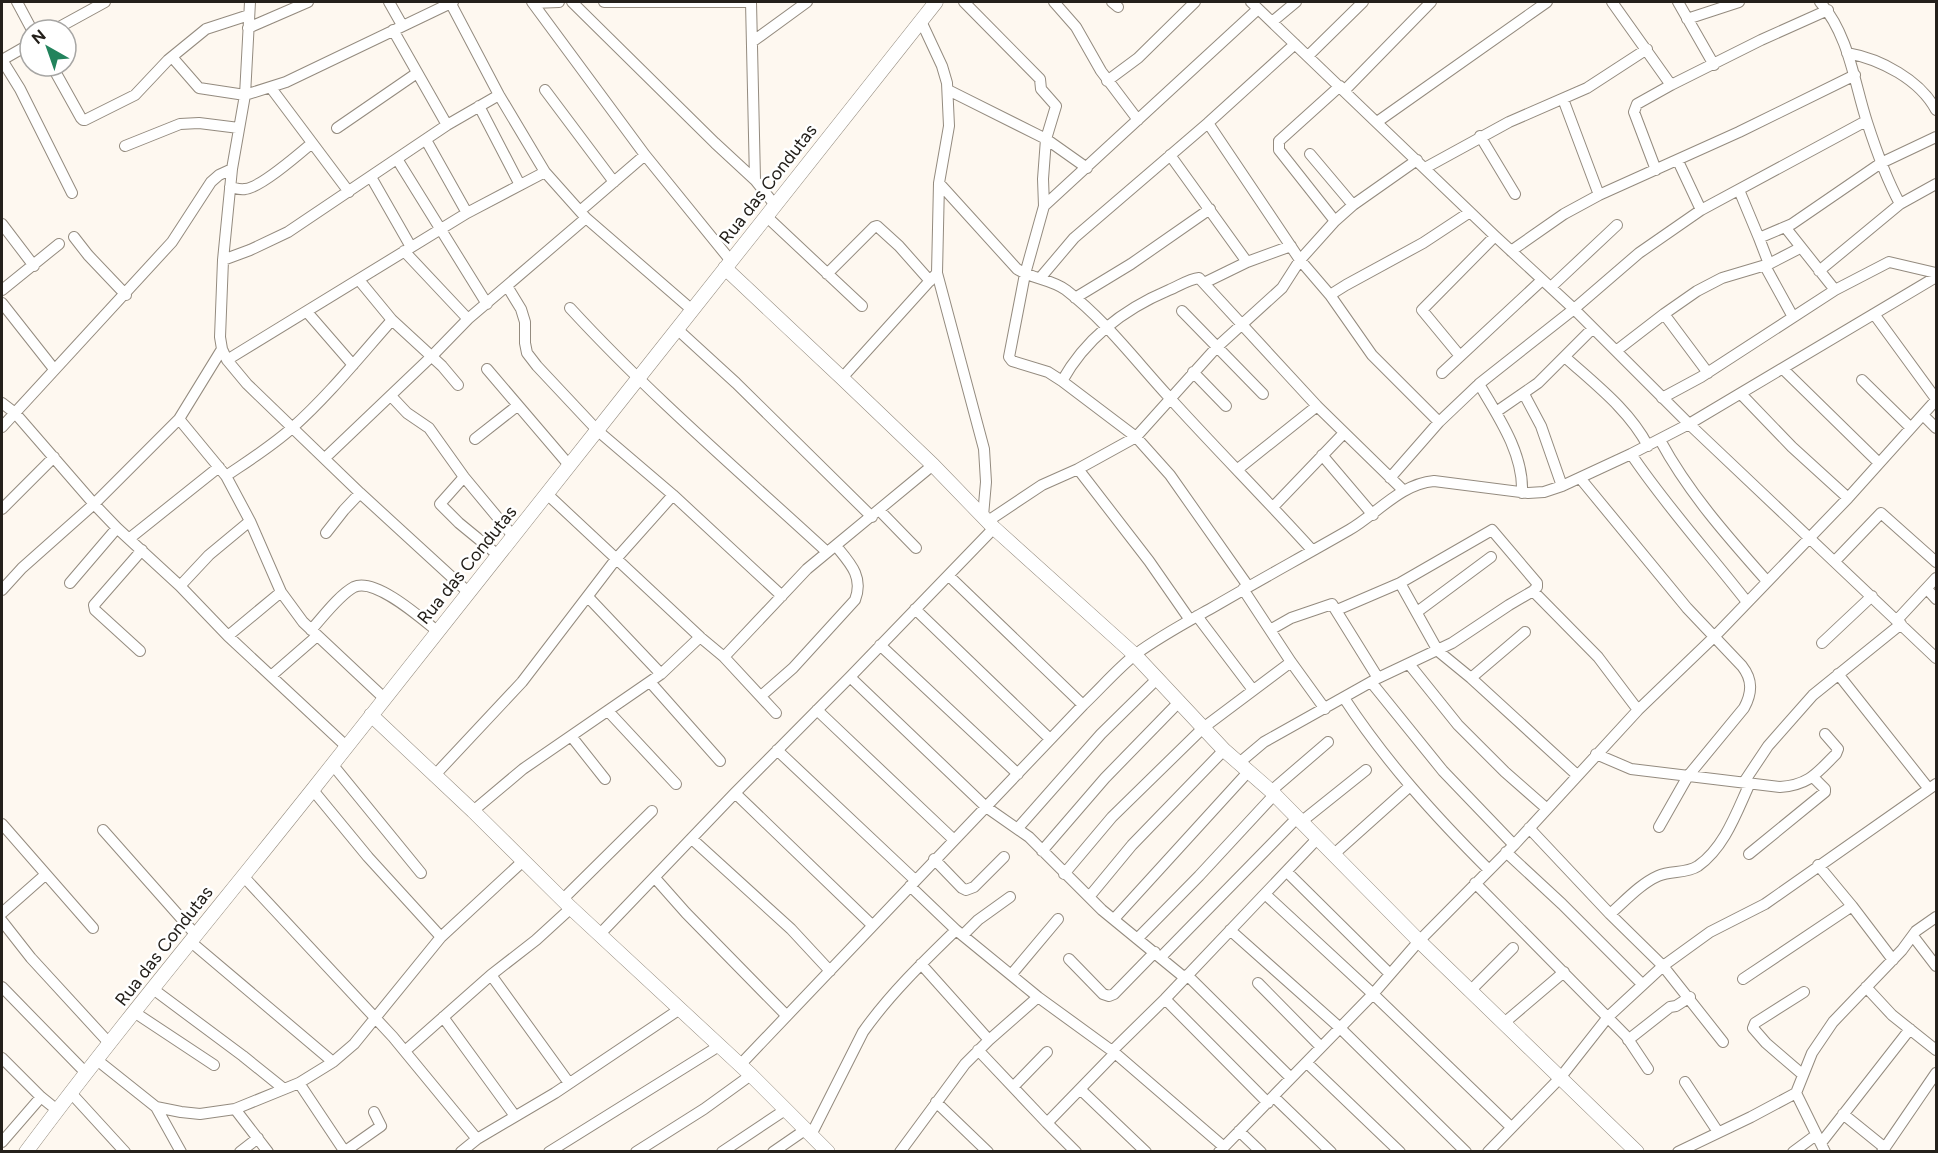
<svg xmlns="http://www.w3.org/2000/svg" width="1938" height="1153" viewBox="0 0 1938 1153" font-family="Figtree,sans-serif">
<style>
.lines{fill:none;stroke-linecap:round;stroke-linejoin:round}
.minor-casing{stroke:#948b7f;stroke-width:12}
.tertiary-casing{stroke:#948b7f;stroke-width:15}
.minor{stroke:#fff;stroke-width:10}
.tertiary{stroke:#fff;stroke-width:14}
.labels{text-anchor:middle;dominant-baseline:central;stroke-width:5;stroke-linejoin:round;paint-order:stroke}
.street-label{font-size:18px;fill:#24201b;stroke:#fff}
</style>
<rect width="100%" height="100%" fill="#fef8f0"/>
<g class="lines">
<!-- minor casing -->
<g class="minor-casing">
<path id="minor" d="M 17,2 L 32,30
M 389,2 L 402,25
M 450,2 L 499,95 L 545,172 L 586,218 L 691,309
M 532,2 L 645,155 L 731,261
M 572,2 L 715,143 L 755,180 L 775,205
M 604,2 L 751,2
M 751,2 L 755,180
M 964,2 L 1040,79 L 1041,89 L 1056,106 L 1046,139 L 1043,179 L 1044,206
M 1054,2 L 1076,27 L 1101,71 L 1138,120
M 1112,2 L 1118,7
M 1251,2 L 1495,236 L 1574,309 L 1689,424 L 1936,658
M 1612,2 L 1671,85
M 1678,2 L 1714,65
M 1820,2 C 1849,35 1854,82 1867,122 C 1876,150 1886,178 1900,204
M 533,3 L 559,2
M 1687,19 L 1739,2
M 921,21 L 942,66 L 947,83 L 949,126 L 939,183 L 937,273 L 984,449 L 986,482 L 983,516
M 1272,22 L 1296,2
M 248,28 L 308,2
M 54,30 L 105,2
M 393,30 L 447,125
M 752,42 L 807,2
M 1847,53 C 1881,59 1920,80 1936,110
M 1308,56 L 1363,2
M 172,57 L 199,88 L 245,95 L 286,82 L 453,2
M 2,60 L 20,89 L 72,193
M 2,60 L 30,44
M 52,66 L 81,118 L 83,120 L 85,120 L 135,95 L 168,60 L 206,29 L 249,15
M 1107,81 L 1138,58 L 1195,2
M 271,88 L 349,192
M 545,90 L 614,182
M 948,90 L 1046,139 L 1087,168
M 1344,91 L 1431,2
M 1563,99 L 1599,195
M 479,106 L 520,185
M 1377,122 L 1547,2
M 1208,123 L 1300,260 L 1330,295 L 1346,285 L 1423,243 L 1470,212
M 337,128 L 417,73
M 1480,136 L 1515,194
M 426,140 L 467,213
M 125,146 L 180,124 L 199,123 L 239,128
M 1310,154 L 1353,205
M 1170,155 L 1247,262
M 397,159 L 487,304
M 1678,161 L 1701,210
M 1425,168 L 1509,122 L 1587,88 L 1647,49
M 1656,170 L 1634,112 L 1637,104 L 1671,85 L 1761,40 L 1828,10
M 371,177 L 411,247
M 939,183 L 1017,269 C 1032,279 1051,279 1066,290 C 1105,320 1135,360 1168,396 C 1215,448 1265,498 1312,550
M 230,187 C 235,188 240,190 245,189 C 260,188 299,154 312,143
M 1739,190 L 1759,238 L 1792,224 L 1881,163 L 1936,137
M 580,211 L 645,155
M 766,216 L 862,306
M 1335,221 L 1279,150 L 1279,141 L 1340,86
M 2,224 L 34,266
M 74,237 L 88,255 L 126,295
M 1759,238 L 1769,264
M 404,251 L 468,319
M 1511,251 L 1564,214 L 1599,195 L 1739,132 L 1855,75
M 223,260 L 250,250 L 288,232 L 447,125 L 499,95
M 1765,266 L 1793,317
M 1819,271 L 1900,204 L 1936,184
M 827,274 L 874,227 L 877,226 L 899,246 L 930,281
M 1041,277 L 1074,238 L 1208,123 L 1295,44
M 359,280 L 392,320 L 442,366 L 458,385
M 1204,283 L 1247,262 L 1291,246
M 507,286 L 521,309 L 525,322 L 525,343 L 527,353 L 537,366 L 598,431 L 673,495 L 782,596
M 1551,287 L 1617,225
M 2,290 L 59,244
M 1835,290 L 1889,262 L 1936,273
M 1330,295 L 1372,355 L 1439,422
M 1075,298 L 1131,264 L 1210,209
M 2,303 L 54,369
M 570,308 C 650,395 740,472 827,552
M 1182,311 L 1263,394
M 307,312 L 353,365
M 1664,314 L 1708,373
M 1874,314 L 1936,399
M 677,329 L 736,383 L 872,517
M 222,349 L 227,360 L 467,213 L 545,172
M 1616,351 L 1664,314 L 1697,291 L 1722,278 L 1769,264 L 1800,248
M 1460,356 L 1422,310 L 1495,236
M 1566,358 C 1596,385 1629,410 1648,446
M 227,360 L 247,384 L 360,493 L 468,592
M 487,369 L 569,465
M 1783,369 L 1879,463
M 1193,372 L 1226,406
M 1442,373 L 1542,280
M 842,378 L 935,275
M 1862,380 L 1910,427
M 1062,381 C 1086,338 1124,309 1169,290 C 1179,286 1189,279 1199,278 L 1317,406 L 1403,490
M 1479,384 C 1498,416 1524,454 1522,493
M 1524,394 L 1541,426 L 1562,486
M 1741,394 L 1792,447 L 1848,498
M 391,396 L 407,413 L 429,428 L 464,477 L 513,536
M 1662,398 L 1701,377 L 1835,290 L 1785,227
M 2,403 L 15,413 L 94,504 L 117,528 L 180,586 L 228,636 L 346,746
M 1496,412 L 1538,383 L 1593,328
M 1923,415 L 1936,428
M 179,419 L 226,476 L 250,521 L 281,592 L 303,622 L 384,698
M 2,427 L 172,242 L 211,182 L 219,175 L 232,169
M 475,439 L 517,406
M 1660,440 C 1688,492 1727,536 1766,580
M 1631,454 C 1666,506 1708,552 1747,602
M 1322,455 L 1373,515
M 325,458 L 432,356 L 468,319 L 586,218
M 1078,469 L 1149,561 L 1190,620
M 1238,469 L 1317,406
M 226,476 C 248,461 272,446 292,428 C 329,395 360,356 392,320
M 464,477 L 440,504 L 459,523 L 498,555
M 1390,478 L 1439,422 L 1479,384 L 1574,309 L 1639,253 L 1701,210 L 1866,121
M 1580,478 L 1687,608 L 1742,666 C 1753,680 1752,693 1744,708 L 1688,776 L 1659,827
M 547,494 L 700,637 L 724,657 L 776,713
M 1273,507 L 1344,433
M 2,509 L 54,457
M 880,511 L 916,548
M 988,521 L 1042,485 L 1078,469 L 1136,437 L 1216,348 L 1282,288 L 1300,260 L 1335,221 L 1353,205 L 1417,160
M 326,533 L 344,510 L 360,493
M 130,538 L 219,467
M 1835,561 L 1881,513 L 1936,562
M 949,576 L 1083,705
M 70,583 L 117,528
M 1400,583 L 1438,651 L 1471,678 L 1577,775
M 180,586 L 209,555 L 250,521
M 1248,586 L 1170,475 L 1136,437 L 1062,381 L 1048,372 L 1012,361 L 1009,357 L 1025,274 L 1044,206 L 1258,9
M 1243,589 L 1291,662 L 1325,709
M 1927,589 L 1936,599
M 2,590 L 22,568 L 94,504 L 179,419 L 222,349 L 220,337 L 223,260 L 232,169 L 245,95 L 250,2
M 1533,591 L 1598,657 L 1638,710
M 588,597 L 661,674
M 915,609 L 1050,739
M 1417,612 L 1491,557
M 1197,616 L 1253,690
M 1897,620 L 1936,578
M 311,630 C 322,618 339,595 354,587 C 375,577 421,618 437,631
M 1270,630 L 1291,618 L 1332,604 L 1378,678
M 228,636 L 281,592
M 1822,643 L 1872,596
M 880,645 L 1018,774
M 140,651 L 95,610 L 94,605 L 142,550
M 724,657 L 807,569 L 933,465
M 1409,664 L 1458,725 L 1505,772 L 1546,808
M 1838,674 L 1929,789
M 271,676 L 317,636
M 850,677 L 986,807 L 1029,837 L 1102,910 L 1185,978
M 1471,678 L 1525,632
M 650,682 L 720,761
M 1371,682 L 1443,771 L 1514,845
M 761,696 L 793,668 L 855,600 C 864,577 850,563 836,546
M 1344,698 C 1386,762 1435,816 1489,870
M 817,710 L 953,839
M 608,711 L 676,784
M 571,736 L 605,779
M 777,750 L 915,880
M 1596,754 L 1631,769 L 1780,787 C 1809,785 1817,773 1836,754 L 1838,749 L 1825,734
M 1239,763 L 1264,742 L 1378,678 L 1452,643 L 1509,605 L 1533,591 L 1537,587 L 1537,583 L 1492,530 L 1400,583 L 1337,610
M 332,764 L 421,873
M 434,776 L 522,682 L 616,559 L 673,495
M 1744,782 L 1768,746 L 1813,695 L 1901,624
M 312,789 L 368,857 L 441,937
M 1271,791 L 1328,742
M 735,793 L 872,925
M 473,811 L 523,769 L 661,674 L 700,637
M 1301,822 L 1366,770
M 2,824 L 93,928
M 1018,828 L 1101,734 L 1158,678
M 1529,828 L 1610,914 L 1663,966 L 1723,1042
M 103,830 L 196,935
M 692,839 L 791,929 L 830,971
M 1042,851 L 1105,778 L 1180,701
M 1506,852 L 1562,904 L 1642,984
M 1749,854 L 1825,792 L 1825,789 L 1813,777
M 1333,855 L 1409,787
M 934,859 L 962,888 L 966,890 L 974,887 L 1004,857
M 1818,865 L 1852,906 L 1893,960
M 1287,872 L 1390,974
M 1064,874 L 1112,817 L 1203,728 L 1291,662
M 243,876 L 393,1037 L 477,1139
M 655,878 L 686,913 L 786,1015
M 1475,883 L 1626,1036 L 1648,1069
M 910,886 L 956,930 L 1038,997 L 1115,1053 L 1224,1147
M 1265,894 L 1373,994 L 1511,1127
M 1089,897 L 1132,845 L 1224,750
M 562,900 L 652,811
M 2,913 L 45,875
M 1610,914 C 1625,901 1640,884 1658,876 C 1671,870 1686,874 1698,866 C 1725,847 1737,811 1750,783
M 1114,919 L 1248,772
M 2,921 L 31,958 L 110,1044
M 1230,930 L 1339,1027 L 1466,1152
M 600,934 L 735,793 L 850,677 L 994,528
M 963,935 L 978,920 L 1010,897
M 1913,936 L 1936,966
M 1138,938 L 1199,876 L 1274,795
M 191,942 L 333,1062
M 1161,957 L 1297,818
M 1069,959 L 1103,994 L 1109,996 L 1114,994 L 1155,952
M 921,964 L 989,1040
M 491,975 L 569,1083
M 1011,975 L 1058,919
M 1187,975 L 1291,1078
M 1743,979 L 1852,906
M 1258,983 L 1321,1047
M 2,987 L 86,1073
M 1866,987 L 1892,1015 L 1936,1050
M 153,989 L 243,1056 L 284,1089
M 1471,990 L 1513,948
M 1165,999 L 1268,1103
M 134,1012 L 214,1065
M 443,1017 L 515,1116
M 1504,1023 L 1564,972
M 1628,1040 L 1670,1007 L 1676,1006 L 1690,997
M 978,1050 L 1047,1123 L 1076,1152
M 405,1051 L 491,975 L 536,940 L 571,908
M 1112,1051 L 1165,999 L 1317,839
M 2,1058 L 41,1097 L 57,1110
M 97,1060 L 156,1107 L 181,1112 L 200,1114 L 235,1109 L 299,1083 L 333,1062 L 354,1044 L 441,937 L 522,862
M 1307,1063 L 1400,1152
M 740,1065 L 1083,705 C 1101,688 1117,669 1136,654 C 1159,637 1185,623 1210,609 C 1256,582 1302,557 1349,530 C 1377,514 1400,484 1434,481 L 1528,493 L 1544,492 L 1562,486 L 1631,454 L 1689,424 L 1936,277
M 1802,1074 L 1766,1043 L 1753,1028 L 1755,1023 L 1804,992
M 1685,1082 L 1718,1132
M 299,1083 L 345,1152
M 1013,1087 L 1047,1052
M 1081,1090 L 1146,1152
M 71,1093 L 125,1152
M 1274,1097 L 1331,1152
M 936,1102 L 988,1152
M 156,1107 L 181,1152
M 235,1109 L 268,1152
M 1843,1114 L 1885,1148
M 1047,1123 L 1115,1053
M 1239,1131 L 1261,1152
M 811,1135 L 863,1032 C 889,995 923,962 956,930
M 2,1142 L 41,1097
M 1821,1143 L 1910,1029
M 240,1152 L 258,1138
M 344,1152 L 381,1126 L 374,1112
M 461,1152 L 477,1139 L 555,1093 L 680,1009
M 549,1152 L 719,1046
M 636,1152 L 704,1109 L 751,1075
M 722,1152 L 785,1110
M 773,1152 L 805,1130
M 900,1152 L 965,1064 L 989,1040 L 1038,997
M 1219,1152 L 1373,994 L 1419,941 L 1514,845 L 1638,710 L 1714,637 L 1848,498 L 1936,400
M 1488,1152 L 1560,1078 L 1608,1017 L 1663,966 L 1710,932 L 1765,904 L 1936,784
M 1678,1152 L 1751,1117 L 1796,1093
M 1793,1152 L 1816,1135
M 1825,1152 L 1796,1093 L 1812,1053 L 1833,1022 L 1902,950 L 1916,931 L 1936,917
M 1882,1152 L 1936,1073"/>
</g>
<!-- tertiary casing -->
<g class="tertiary-casing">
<path id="tertiary" d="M 725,268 L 842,378 L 933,465 L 994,528 L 1135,655 L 1224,750 L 1271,791 L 1419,941 L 1637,1152
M 371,715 L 473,811 L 571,908 L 751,1075 L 828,1152
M 26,1152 C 118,1028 218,909 314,788 C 521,526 729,264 936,2"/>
</g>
<!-- minor -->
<use href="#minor" class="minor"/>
<!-- tertiary -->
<use href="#tertiary" class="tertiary"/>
</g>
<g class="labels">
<!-- street labels -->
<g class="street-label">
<text transform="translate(768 184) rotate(-52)">Rua das Condutas</text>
<text transform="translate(467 565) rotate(-51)">Rua das Condutas</text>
<text transform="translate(164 946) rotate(-52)">Rua das Condutas</text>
</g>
</g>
<!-- border -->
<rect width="1938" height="1153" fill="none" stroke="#24201b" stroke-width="6"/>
<!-- north arrow -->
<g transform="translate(48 48) rotate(320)"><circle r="28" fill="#ffffff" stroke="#a7a6a4" stroke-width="1.5"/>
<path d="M0-4.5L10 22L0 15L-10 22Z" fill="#22835c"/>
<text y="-9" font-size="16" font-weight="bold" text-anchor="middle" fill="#24201b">N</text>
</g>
</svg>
